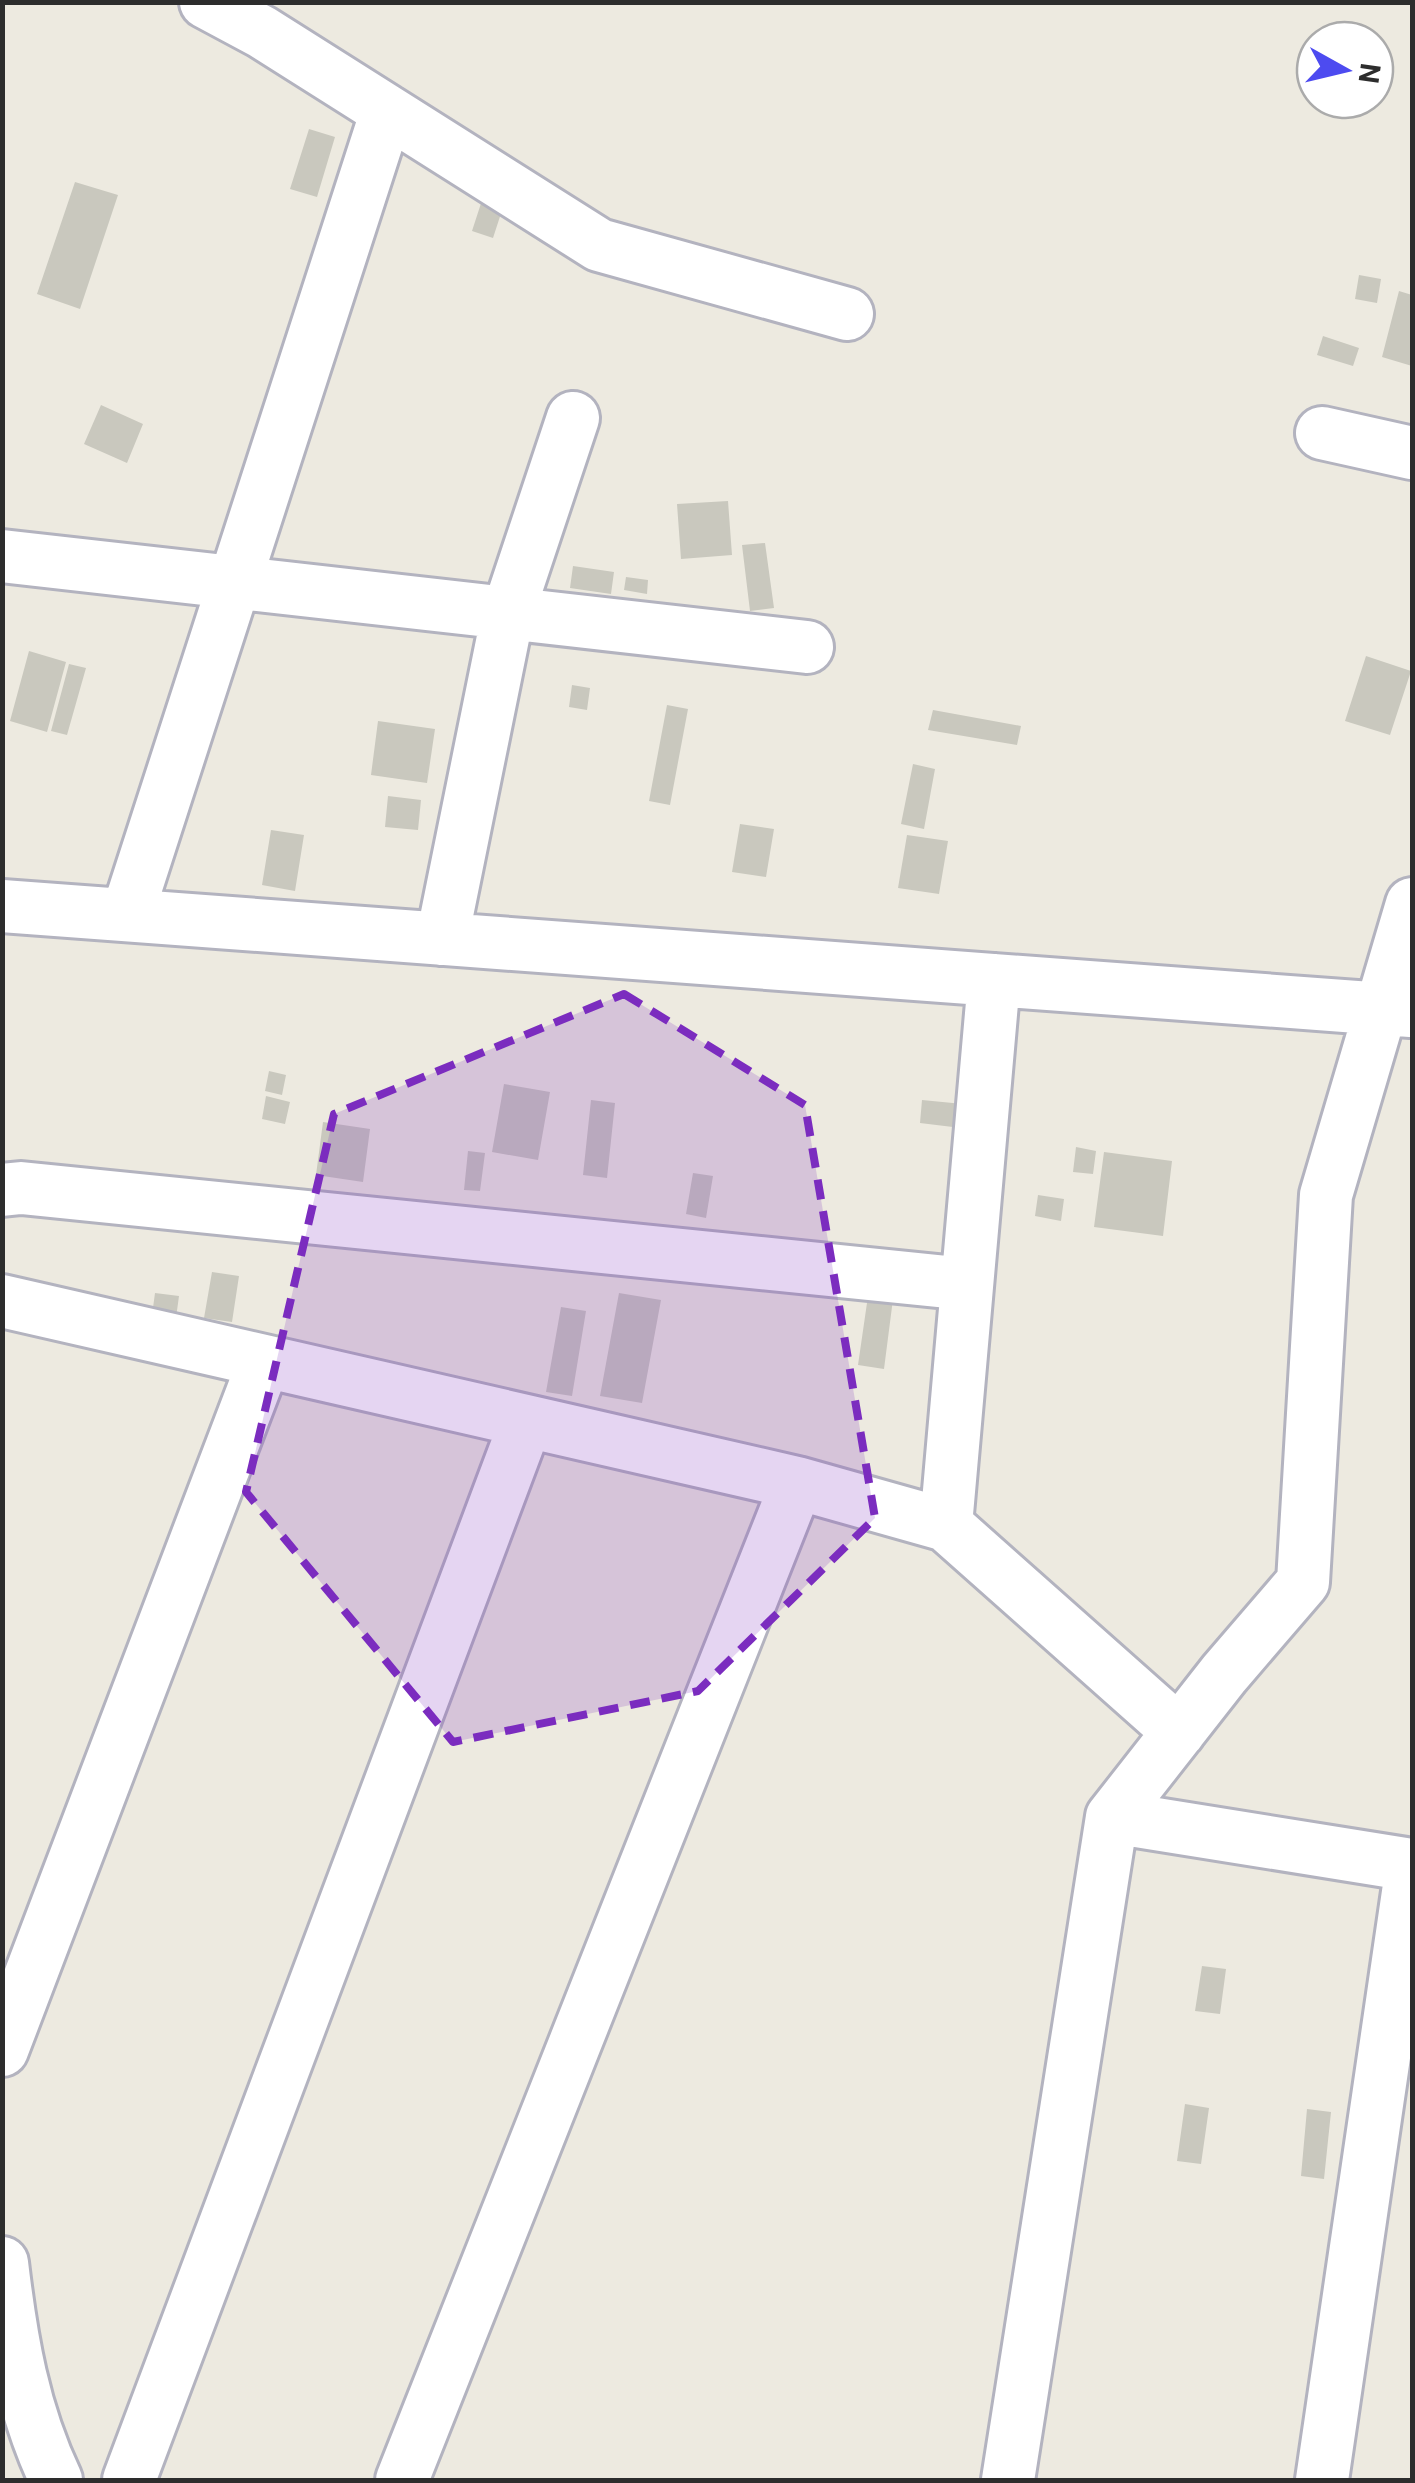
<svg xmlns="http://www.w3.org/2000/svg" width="1415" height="2483" viewBox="0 0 1415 2483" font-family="Roboto,sans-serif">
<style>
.building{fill:#c9c8be}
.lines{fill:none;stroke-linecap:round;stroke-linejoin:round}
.minor-casing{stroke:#b3b3bf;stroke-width:58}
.minor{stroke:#fff;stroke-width:52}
.marked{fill:#7b2cbf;fill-opacity:0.2;stroke:#7b2cbf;stroke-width:8;stroke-dasharray:20 12;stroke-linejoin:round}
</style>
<rect width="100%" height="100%" fill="#edeae0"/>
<!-- building -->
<path class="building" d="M 309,129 L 335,137 L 317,197 L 290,189 Z
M 75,182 L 118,195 L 80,309 L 37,294 Z
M 485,191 L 506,198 L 493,238 L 472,231 Z
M 1359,275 L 1381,279 L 1377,303 L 1355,299 Z
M 1399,291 L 1412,295 L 1412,366 L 1382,357 Z
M 1323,336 L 1359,348 L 1353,366 L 1317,355 Z
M 101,405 L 143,424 L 127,463 L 84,444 Z
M 728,501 L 732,555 L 681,559 L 677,504 Z
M 765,543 L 774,608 L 750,611 L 742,545 Z
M 573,566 L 614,572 L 611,594 L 570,588 Z
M 626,577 L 648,580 L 647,594 L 624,590 Z
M 29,651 L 66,662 L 47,732 L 10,721 Z
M 1366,656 L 1411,671 L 1390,735 L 1345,721 Z
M 69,664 L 86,668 L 67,735 L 51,731 Z
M 572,685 L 590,688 L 587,710 L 569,707 Z
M 667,705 L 688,709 L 670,805 L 649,801 Z
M 933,710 L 1021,726 L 1017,745 L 928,730 Z
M 378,721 L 435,729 L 427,783 L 371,775 Z
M 913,764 L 935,769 L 924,829 L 901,824 Z
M 388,796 L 421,800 L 418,830 L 385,827 Z
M 740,824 L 774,829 L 766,877 L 732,872 Z
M 271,830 L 304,835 L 295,891 L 262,885 Z
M 907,835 L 948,841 L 939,894 L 898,888 Z
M 269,1071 L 286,1075 L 282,1095 L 265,1091 Z
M 504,1084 L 550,1092 L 538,1160 L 492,1152 Z
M 266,1096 L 290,1102 L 285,1124 L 262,1119 Z
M 591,1100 L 615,1103 L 607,1178 L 583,1175 Z
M 922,1100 L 963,1104 L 961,1128 L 920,1123 Z
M 323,1122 L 370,1129 L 363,1182 L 316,1175 Z
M 1076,1147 L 1096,1151 L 1093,1174 L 1073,1172 Z
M 468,1151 L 485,1153 L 480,1191 L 464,1190 Z
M 1104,1152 L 1172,1161 L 1163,1236 L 1094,1227 Z
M 693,1173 L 713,1176 L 706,1218 L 686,1214 Z
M 1038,1195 L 1064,1199 L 1061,1221 L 1035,1216 Z
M 212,1272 L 239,1276 L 232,1322 L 204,1318 Z
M 155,1293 L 179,1296 L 176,1318 L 152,1315 Z
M 619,1293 L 661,1300 L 642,1403 L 600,1396 Z
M 868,1296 L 893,1299 L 884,1369 L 858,1365 Z
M 561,1307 L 586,1311 L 572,1396 L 546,1392 Z
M 1202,1966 L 1226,1969 L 1220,2014 L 1195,2011 Z
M 1185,2104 L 1209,2108 L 1201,2164 L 1177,2161 Z
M 1307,2109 L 1331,2112 L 1324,2179 L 1301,2176 Z"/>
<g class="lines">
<!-- minor casing -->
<g class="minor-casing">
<path id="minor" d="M 206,2 L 262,32 L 599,245 L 847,314
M 1322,433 L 1412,453
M 2,556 L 807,647
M 2,906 L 1411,1011
M 127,915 L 387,111
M 442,939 L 508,613 L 573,418
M 994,980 L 946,1525 L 1179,1732
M 2,1190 L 21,1188 L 967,1284
M 2,1301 L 797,1483 L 946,1525
M 1112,1817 L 1412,1865
M 2,2050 L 264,1362
M 2,2263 C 11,2340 23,2411 56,2480
M 129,2480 L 526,1422
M 402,2480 L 797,1483
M 1008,2480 L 1112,1817 L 1224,1674 L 1303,1582 L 1326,1195 L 1412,904
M 1322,2480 L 1412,1865"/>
</g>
<!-- minor -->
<use href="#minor" class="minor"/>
</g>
<!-- marked area -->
<path class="marked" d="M 624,994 L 805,1105 L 875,1518 L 698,1691 L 453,1742 L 246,1492 L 334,1114 Z"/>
<!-- border -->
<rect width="1415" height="2483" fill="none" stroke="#2d2d2d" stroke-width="10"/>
<!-- north arrow -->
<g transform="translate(1345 70) rotate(98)"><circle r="48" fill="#ffffff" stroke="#ababab" stroke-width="2.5"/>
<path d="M0-8L18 38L0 25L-18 38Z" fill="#4d4bf0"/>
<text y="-15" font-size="28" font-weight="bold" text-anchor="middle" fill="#2d2d2d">N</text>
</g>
</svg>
